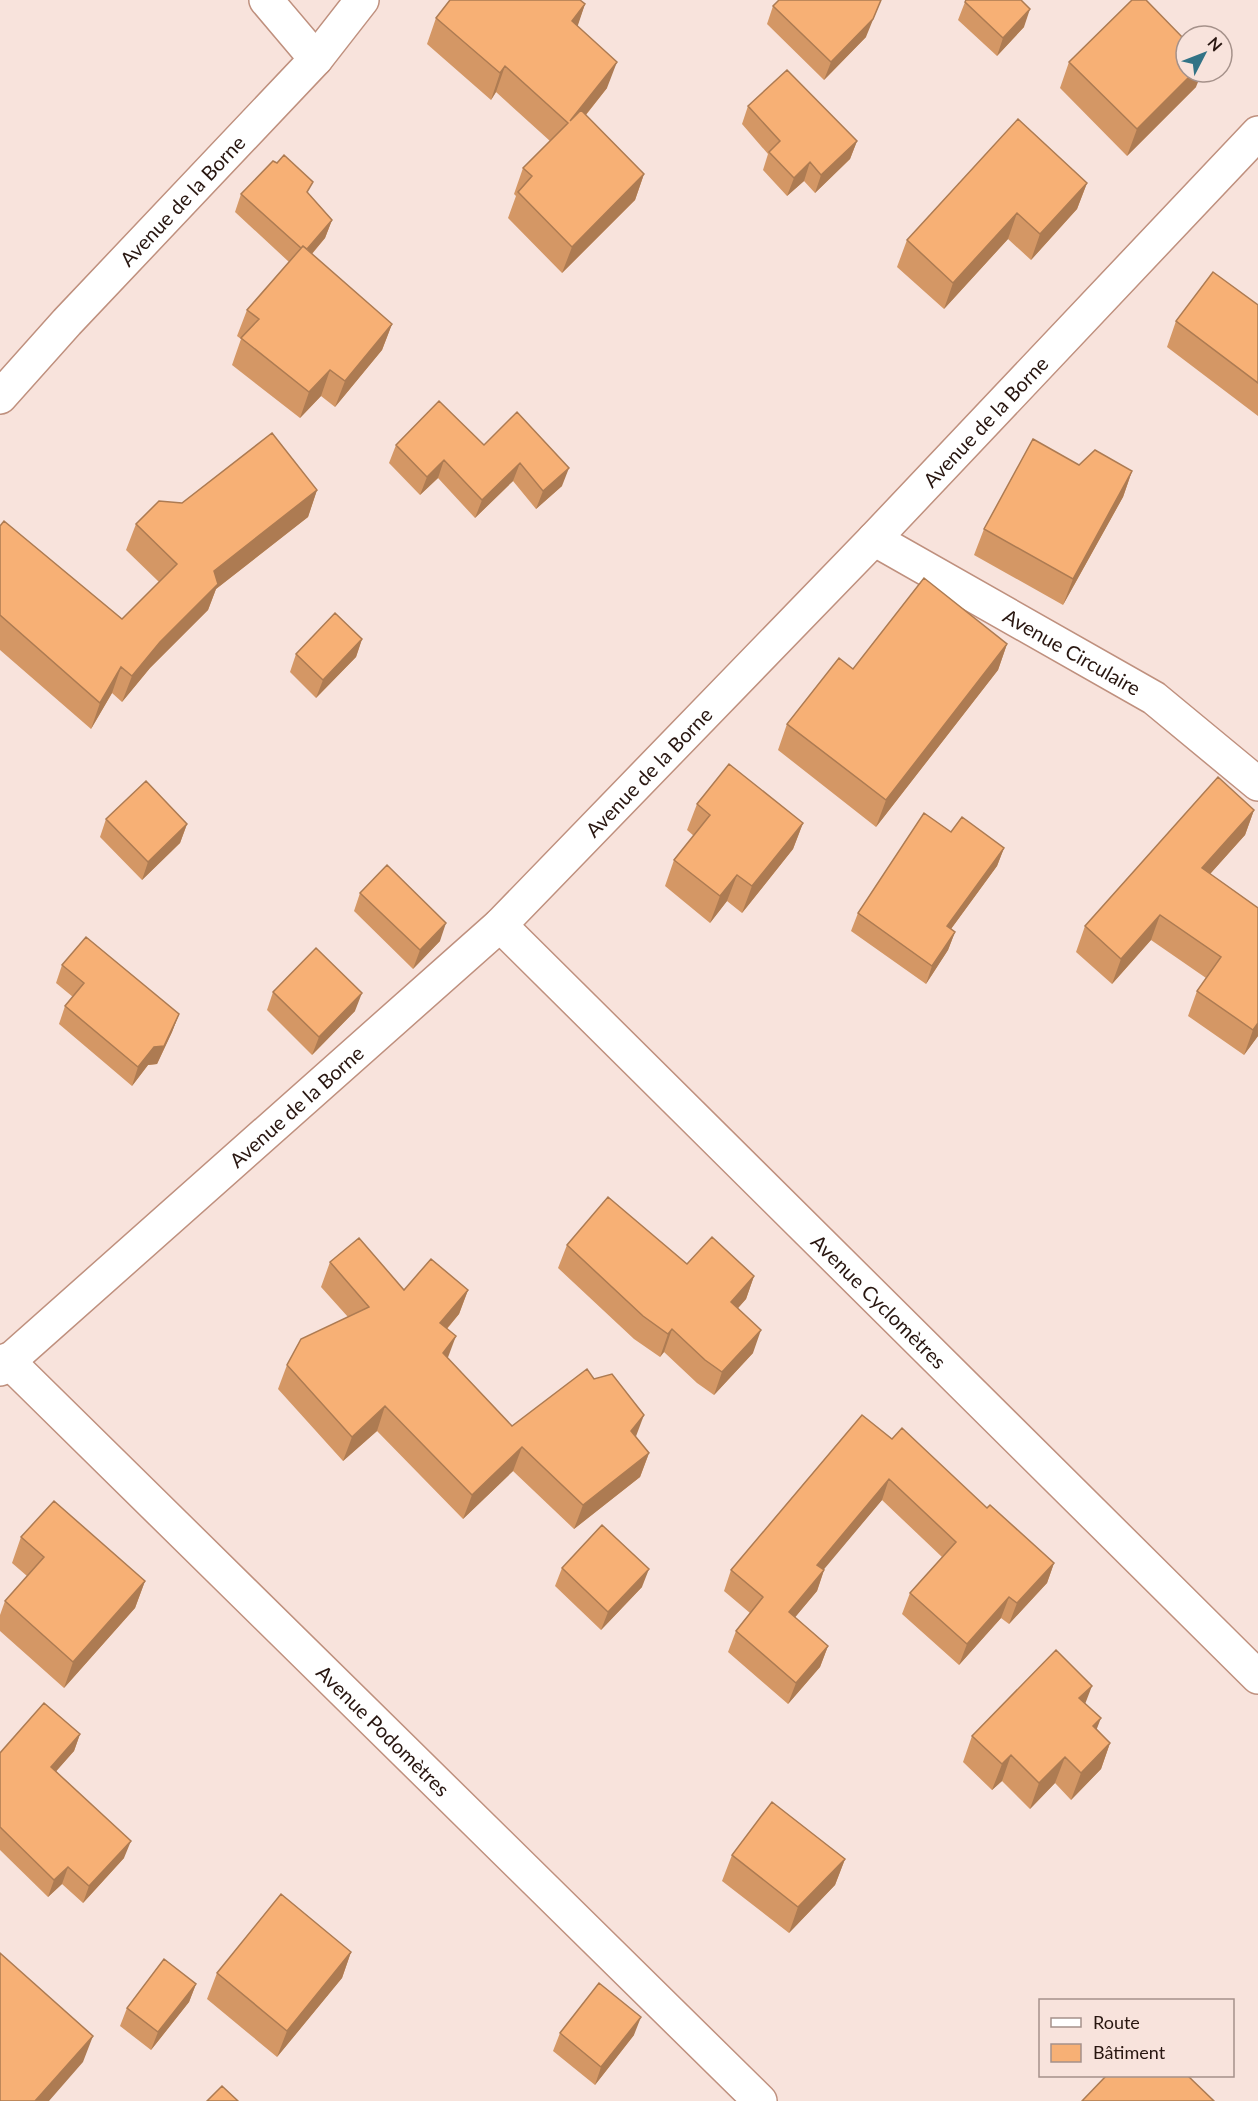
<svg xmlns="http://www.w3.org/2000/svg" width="1258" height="2101" viewBox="0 0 1258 2101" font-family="Lato,sans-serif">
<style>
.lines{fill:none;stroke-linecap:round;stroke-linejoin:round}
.street-casing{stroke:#bf907e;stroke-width:36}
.street{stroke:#fff;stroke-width:33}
.wall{fill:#d49765}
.shaded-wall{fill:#ad7b52}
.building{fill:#f7b075;stroke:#ad7b52;stroke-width:1.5}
.labels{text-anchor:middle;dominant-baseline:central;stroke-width:6;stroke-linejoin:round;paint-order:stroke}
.street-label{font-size:20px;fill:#281610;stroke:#f8e3dc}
</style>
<rect width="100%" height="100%" fill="#f8e3dc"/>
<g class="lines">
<!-- street casing -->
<g class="street-casing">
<g id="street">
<path d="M 266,0 L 316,59"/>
<path id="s1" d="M 0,397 L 67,322 L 316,59 L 362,0"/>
<path id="s2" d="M 874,539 L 1154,698 L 1258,784"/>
<path id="s3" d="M 500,925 L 1258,1677"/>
<path id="s4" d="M 7,1360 L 760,2101"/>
<path id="s5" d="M 0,1369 L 500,925 L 874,539 L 1258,133"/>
</g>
</g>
<!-- street -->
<use href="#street" class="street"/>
</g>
<!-- wall -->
<path class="wall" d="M 965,2 L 1024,27 L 997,56 L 958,20 Z
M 585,4 L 577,26 L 607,88 L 586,115 L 644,174 L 635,200 L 562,273 L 508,218 L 516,196 L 514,194 L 523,168 L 550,141 L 496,92 L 491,100 L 427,44 L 436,18 Z
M 773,6 L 866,37 L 824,80 L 767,24 Z
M 1069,62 L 1196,87 L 1127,156 L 1060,88 Z
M 748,106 L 857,141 L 850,159 L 815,193 L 804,181 L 787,196 L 763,170 L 768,154 L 742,124 Z
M 1087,183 L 1077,209 L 1031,260 L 1008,239 L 944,309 L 897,267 L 907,240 Z
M 308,193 L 332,220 L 325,238 L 312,254 L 392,324 L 382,350 L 335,407 L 321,396 L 300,418 L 232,365 L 241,339 L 237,336 L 247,310 L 289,262 L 235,212 L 241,194 Z
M 1258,305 L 1258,416 L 1167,347 L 1176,321 Z
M 396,445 L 484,445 L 562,486 L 536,509 L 513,481 L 475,518 L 438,478 L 420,495 L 389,463 Z
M 1079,465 L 1132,471 L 1123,497 L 1063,605 L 974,555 L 984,529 Z
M 317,490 L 308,517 L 216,589 L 208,610 L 150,668 L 122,702 L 112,693 L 91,729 L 0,650 L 0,526 L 122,619 L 159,582 L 126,550 L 136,524 L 182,503 Z
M 362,639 L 356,657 L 316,698 L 290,672 L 296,654 Z
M 1007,644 L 998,670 L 876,827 L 778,750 L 787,724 L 853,669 Z
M 697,804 L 803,823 L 793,849 L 742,913 L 727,901 L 710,923 L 665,886 L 674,860 L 694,836 L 687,830 Z
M 1254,810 L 1245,835 L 1210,874 L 1258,908 L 1258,1036 L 1244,1055 L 1188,1016 L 1197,991 L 1206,978 L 1151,940 L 1112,984 L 1076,952 L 1085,926 Z
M 106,819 L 187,824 L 180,843 L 142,880 L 100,837 Z
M 951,832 L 1004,848 L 997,866 L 951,929 L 955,932 L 948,950 L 926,984 L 851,931 L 858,913 Z
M 360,893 L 440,941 L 413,969 L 354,911 Z
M 62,965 L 179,1014 L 172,1032 L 157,1064 L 148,1065 L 132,1086 L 59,1024 L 65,1006 L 73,997 L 56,983 Z
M 273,992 L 355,1011 L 312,1055 L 267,1010 Z
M 567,1245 L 754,1276 L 746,1299 L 738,1308 L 753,1353 L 714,1395 L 697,1383 L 664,1352 L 660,1357 L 634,1339 L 558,1268 Z
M 330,1262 L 404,1290 L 468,1290 L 459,1314 L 447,1329 L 448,1358 L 512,1426 L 636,1437 L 649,1453 L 640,1477 L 574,1529 L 513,1471 L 463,1519 L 377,1431 L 343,1461 L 278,1389 L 287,1365 L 348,1317 L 321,1287 Z
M 892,1439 L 987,1508 L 1054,1563 L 1047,1583 L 1009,1624 L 1001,1618 L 959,1665 L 902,1614 L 910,1593 L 942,1557 L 882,1500 L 823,1569 L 824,1570 L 817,1591 L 795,1617 L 828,1646 L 820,1667 L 788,1704 L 728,1652 L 736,1631 L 750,1613 L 724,1591 L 731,1570 Z
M 21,1537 L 145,1581 L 135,1608 L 64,1688 L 0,1631 L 0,1615 L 5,1601 L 27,1576 L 12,1563 Z
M 562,1568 L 642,1587 L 601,1630 L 555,1586 Z
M 1085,1704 L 1097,1729 L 1110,1743 L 1101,1769 L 1071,1800 L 1055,1783 L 1030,1809 L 1002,1781 L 992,1790 L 963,1762 L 972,1736 Z
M 80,1734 L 74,1751 L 56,1771 L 124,1858 L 83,1903 L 62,1884 L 48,1897 L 0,1850 L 0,1753 Z
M 732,1855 L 845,1859 L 835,1885 L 789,1933 L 722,1881 Z
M 351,1952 L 342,1978 L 277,2057 L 207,1999 L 217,1973 Z
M 196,1984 L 189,2002 L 151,2050 L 120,2026 L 127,2008 Z
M 560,2033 L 634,2035 L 595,2085 L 553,2051 Z"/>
<!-- shaded-wall -->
<path class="shaded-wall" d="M 881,0 L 866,37 L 824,80 L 831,62 Z
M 585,4 L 576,31 L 572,21 Z
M 1030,9 L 1024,27 L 997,56 L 1003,38 Z
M 617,62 L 607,88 L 560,147 L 570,121 Z
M 505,66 L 496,92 L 491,100 L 500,73 Z
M 1194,72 L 1202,72 L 1196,87 L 1127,156 L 1137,129 Z
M 857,141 L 850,159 L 815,193 L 821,175 Z
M 810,162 L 804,181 L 787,196 L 794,178 Z
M 644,174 L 635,200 L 562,273 L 572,247 Z
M 1087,183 L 1077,209 L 1031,260 L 1040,234 Z
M 1017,213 L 1008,239 L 944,309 L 953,283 Z
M 332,220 L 325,238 L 298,270 L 305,252 Z
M 392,324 L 382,350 L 335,407 L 345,381 Z
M 330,370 L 321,396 L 300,418 L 309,392 Z
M 444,460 L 438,478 L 420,495 L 427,477 Z
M 520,463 L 513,481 L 475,518 L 482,500 Z
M 569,468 L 562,486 L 536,509 L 543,491 Z
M 1132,471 L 1123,497 L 1063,605 L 1073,579 Z
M 317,490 L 308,517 L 216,589 L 208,610 L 150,668 L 122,702 L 132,676 L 214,571 Z
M 362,639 L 356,657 L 316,698 L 323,680 Z
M 1007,644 L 998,670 L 876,827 L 886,800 Z
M 121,667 L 112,693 L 91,729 L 100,703 Z
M 1254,810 L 1245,835 L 1193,893 L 1202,868 Z
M 803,823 L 793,849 L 742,913 L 752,886 Z
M 187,824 L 180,843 L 142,880 L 148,862 Z
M 1004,848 L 997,866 L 940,944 L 947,926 Z
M 737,875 L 727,901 L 710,923 L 720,896 Z
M 1160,915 L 1151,940 L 1112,984 L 1121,959 Z
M 446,923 L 440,941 L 413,969 L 420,950 Z
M 955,932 L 948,950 L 926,984 L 932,966 Z
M 362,993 L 355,1011 L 312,1055 L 319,1037 Z
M 179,1014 L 172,1032 L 157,1064 L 148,1065 L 132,1086 L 138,1067 Z
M 1258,1023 L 1258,1036 L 1244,1055 L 1253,1030 Z
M 754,1276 L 746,1299 L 723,1325 L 731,1302 Z
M 468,1290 L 459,1314 L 431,1347 L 440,1323 Z
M 672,1329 L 664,1352 L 660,1357 L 668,1334 Z
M 761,1330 L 753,1353 L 714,1395 L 722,1372 Z
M 456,1336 L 447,1360 L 443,1353 Z
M 385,1406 L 377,1431 L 343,1461 L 352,1437 Z
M 644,1415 L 635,1439 L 631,1431 Z
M 522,1447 L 513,1471 L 463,1519 L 472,1495 Z
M 649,1453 L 640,1477 L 574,1529 L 583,1505 Z
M 889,1479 L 882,1500 L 810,1586 L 817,1565 Z
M 1054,1563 L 1047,1583 L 1009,1624 L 1017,1603 Z
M 649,1569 L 642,1587 L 601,1630 L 608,1612 Z
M 824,1570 L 817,1591 L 782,1633 L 789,1612 Z
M 145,1581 L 135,1608 L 64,1688 L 73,1662 Z
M 1009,1597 L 1001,1618 L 959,1665 L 967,1644 Z
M 828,1646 L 820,1667 L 788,1704 L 796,1683 Z
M 1092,1686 L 1082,1712 L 1079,1698 Z
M 1101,1718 L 1091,1744 L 1093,1726 Z
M 80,1734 L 74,1751 L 45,1784 L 51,1767 Z
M 1110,1743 L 1101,1769 L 1071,1800 L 1081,1773 Z
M 1011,1755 L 1002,1781 L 992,1790 L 1002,1764 Z
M 1065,1757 L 1055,1783 L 1030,1809 L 1039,1783 Z
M 131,1841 L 124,1858 L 83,1903 L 89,1886 Z
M 845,1859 L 835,1885 L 789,1933 L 798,1907 Z
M 68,1867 L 62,1884 L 48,1897 L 54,1880 Z
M 351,1952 L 342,1978 L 277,2057 L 287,2031 Z
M 196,1984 L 189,2002 L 151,2050 L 158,2032 Z
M 641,2017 L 634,2035 L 595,2085 L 601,2067 Z
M 93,2036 L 83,2062 L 49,2101 L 35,2101 Z"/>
<!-- building -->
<path class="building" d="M 450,0 L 580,0 L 585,4 L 572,21 L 617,62 L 570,121 L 581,110 L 644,174 L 572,247 L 518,192 L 532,176 L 523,168 L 568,123 L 505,66 L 500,73 L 436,18 Z
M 779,0 L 881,0 L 873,19 L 831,62 L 773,6 Z
M 966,0 L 1021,0 L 1030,9 L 1003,38 L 965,2 Z
M 1132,0 L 1146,0 L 1186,41 L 1186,72 L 1194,72 L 1137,129 L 1069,62 Z
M 787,70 L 857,141 L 821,175 L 810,162 L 794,178 L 769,152 L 780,141 L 748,106 Z
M 1018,119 L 1087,183 L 1040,234 L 1017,213 L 953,283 L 907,240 Z
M 284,155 L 313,182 L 307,192 L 332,220 L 307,249 L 303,246 L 301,248 L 241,194 L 273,161 L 277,163 Z
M 303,246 L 392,324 L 345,381 L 330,370 L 309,392 L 241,338 L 259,319 L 247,310 Z
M 1213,272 L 1258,305 L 1258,383 L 1176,321 Z
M 439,401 L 484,445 L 517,412 L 569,468 L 543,491 L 520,463 L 482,500 L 444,460 L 427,477 L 396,445 Z
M 272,433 L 317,490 L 214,571 L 218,584 L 160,642 L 132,676 L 121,667 L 100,703 L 0,615 L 0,526 L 4,521 L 122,619 L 177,564 L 136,524 L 159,501 L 182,503 Z
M 1033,439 L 1079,465 L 1095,450 L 1132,471 L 1073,579 L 984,529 Z
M 924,578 L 1007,644 L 886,800 L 787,724 L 839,658 L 853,669 Z
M 335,613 L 362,639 L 323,680 L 296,654 Z
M 729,764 L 803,823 L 752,886 L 737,875 L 720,896 L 674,860 L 710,815 L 697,804 Z
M 1218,777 L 1254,810 L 1202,868 L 1258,908 L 1258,1023 L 1253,1030 L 1197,991 L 1221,957 L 1160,915 L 1121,959 L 1085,926 Z
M 146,781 L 187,824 L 148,862 L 106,819 Z
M 924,813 L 951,832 L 962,817 L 1004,848 L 947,926 L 955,932 L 932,966 L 858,913 Z
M 387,865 L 446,923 L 420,950 L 360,893 Z
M 86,937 L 179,1014 L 164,1046 L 154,1047 L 138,1067 L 65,1006 L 84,983 L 62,965 Z
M 316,948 L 362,993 L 319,1037 L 273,992 Z
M 608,1197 L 687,1264 L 712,1237 L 754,1276 L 731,1302 L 761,1330 L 722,1372 L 705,1360 L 672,1329 L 668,1334 L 643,1316 L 567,1245 Z
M 359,1238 L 404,1290 L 431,1259 L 468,1290 L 440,1323 L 456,1336 L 443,1353 L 512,1426 L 587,1369 L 594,1379 L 612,1374 L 644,1415 L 631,1431 L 649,1453 L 583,1505 L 522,1447 L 472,1495 L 385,1406 L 352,1437 L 287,1365 L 301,1339 L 369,1307 L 330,1262 Z
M 862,1415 L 892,1439 L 902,1428 L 987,1508 L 990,1505 L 1054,1563 L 1017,1603 L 1009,1597 L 967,1644 L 910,1593 L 956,1542 L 889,1479 L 817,1565 L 824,1570 L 789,1612 L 828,1646 L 796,1683 L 736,1631 L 763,1597 L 731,1570 Z
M 54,1501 L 145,1581 L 73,1662 L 5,1601 L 44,1557 L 21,1537 Z
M 602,1525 L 649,1569 L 608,1612 L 562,1568 Z
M 1056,1650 L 1092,1686 L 1079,1698 L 1101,1718 L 1093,1726 L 1110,1743 L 1081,1773 L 1065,1757 L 1039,1783 L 1011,1755 L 1002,1764 L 972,1736 Z
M 44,1703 L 80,1734 L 51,1767 L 131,1841 L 89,1886 L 68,1867 L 54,1880 L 0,1827 L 0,1753 Z
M 772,1802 L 845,1859 L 798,1907 L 732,1855 Z
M 281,1894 L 351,1952 L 287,2031 L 217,1973 Z
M 0,1953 L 93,2036 L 35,2101 L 0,2101 Z
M 164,1959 L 196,1984 L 158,2032 L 127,2008 Z
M 599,1983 L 641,2017 L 601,2067 L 560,2033 Z
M 1106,2076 L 1188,2076 L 1214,2101 L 1082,2101 Z
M 222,2086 L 238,2101 L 207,2101 Z"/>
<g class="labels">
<!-- street labels -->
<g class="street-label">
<text stroke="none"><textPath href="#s1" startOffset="268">Avenue de la Borne</textPath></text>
<text stroke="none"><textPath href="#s5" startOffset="1368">Avenue de la Borne</textPath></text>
<text stroke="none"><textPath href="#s2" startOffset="228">Avenue Circulaire</textPath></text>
<text stroke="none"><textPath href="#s5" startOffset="882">Avenue de la Borne</textPath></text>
<text stroke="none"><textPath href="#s5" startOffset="396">Avenue de la Borne</textPath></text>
<text stroke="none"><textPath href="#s3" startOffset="534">Avenue Cyclomètres</textPath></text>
<text stroke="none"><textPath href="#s4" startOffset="528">Avenue Podomètres</textPath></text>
</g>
</g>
<!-- legend -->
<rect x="1039" y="1999" width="195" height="78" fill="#f8e3dc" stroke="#a5918a" stroke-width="1.5"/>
<rect x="1051" y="2018" width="30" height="9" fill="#ffffff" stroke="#a5918a" stroke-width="1.5"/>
<text x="1093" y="2029" font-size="18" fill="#281610">Route</text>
<rect x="1051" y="2044" width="30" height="18" fill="#f7b075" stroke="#a5918a" stroke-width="1.5"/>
<text x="1093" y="2059" font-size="18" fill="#281610">Bâtiment</text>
<!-- north arrow -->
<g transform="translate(1204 54) rotate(48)"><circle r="28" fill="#f8e3dc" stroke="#a5918a" stroke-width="1.5"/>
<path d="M0-4.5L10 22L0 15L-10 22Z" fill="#327386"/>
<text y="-9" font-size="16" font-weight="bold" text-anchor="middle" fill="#281610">N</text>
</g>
</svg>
